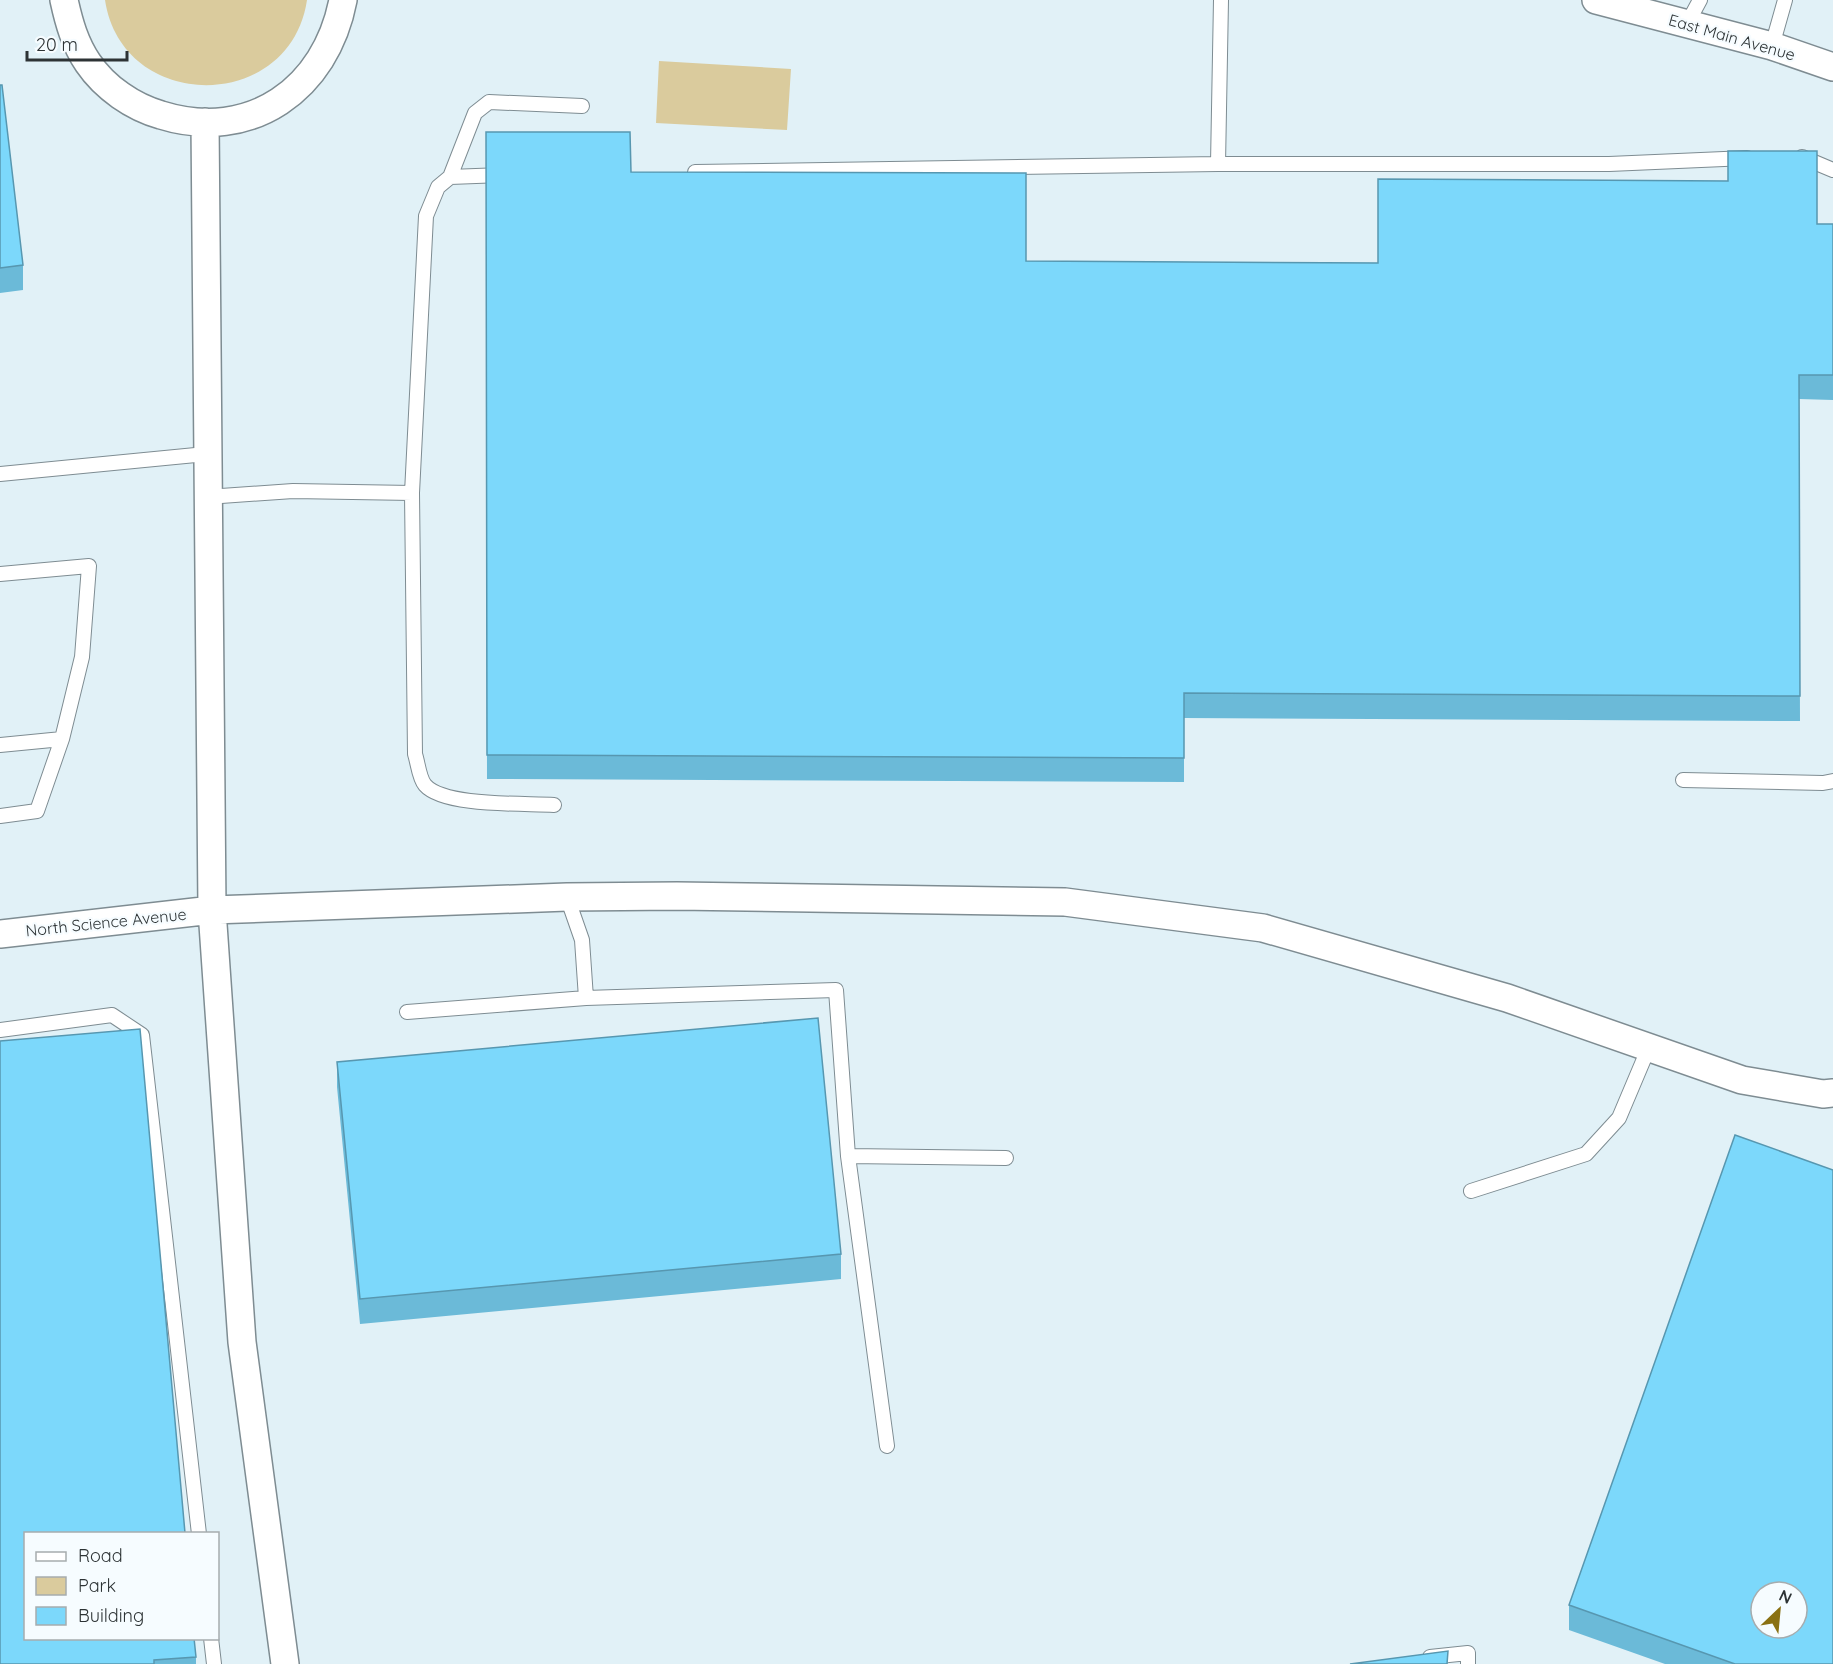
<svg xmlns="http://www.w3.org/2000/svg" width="1833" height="1664" viewBox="0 0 1833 1664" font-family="Quicksand,sans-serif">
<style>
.green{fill:#dacb9d}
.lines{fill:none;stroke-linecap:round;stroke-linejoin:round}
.service-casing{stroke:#7e8c92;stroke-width:16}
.minor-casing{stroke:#7e8c92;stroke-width:30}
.service{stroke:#fff;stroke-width:14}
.minor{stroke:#fff;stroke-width:27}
.wall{fill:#6bbad8}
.building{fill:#7cd8fb;stroke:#5797b0;stroke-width:1.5;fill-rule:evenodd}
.labels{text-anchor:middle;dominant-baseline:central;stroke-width:4.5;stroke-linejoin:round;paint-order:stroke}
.street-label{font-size:16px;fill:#2d3335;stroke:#f6fcff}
</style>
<rect width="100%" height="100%" fill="#e1f1f7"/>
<!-- green -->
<path class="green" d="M 105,0 L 307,0 C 290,114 122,113 105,0 Z
M 659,61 L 791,69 L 787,130 L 656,123 Z"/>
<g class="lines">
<!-- service casing -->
<g class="service-casing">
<path id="service" d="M 1687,24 L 1700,0
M 1772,46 L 1785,0
M 1802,157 L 1833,170
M 1218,164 L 1221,0
M 695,172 L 1218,164 L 1609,164 L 1747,158
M 502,175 L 450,177 L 438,187 L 426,216 L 412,493 L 415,754 C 418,763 419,778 425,785 C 444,807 525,803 554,805
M 450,177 L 475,113 L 489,102 L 582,106
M 0,474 L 206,454
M 207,497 L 293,491 L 412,493
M 0,574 L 89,566 L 82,657 L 62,739 L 37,811 L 0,816
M 0,745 L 62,739
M 1683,780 L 1823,783 L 1833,781
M 586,998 L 836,990 L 848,1156 L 887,1446
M 407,1012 L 586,998 L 582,940 L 567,897
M 0,1030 L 112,1015 L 142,1035 L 199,1534
M 848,1156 L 1006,1158
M 1471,1191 L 1586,1154 L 1619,1118 L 1649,1047
M 211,1638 L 214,1664
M 1430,1657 L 1468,1653 L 1468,1664"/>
</g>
<!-- minor casing -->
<g class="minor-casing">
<path id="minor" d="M 64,0 C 69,23 75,44 88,63 C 105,88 133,107 161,115 C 251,143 326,89 343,0
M 1596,0 L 1772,46 L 1833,67
M 205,122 L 212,910 L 242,1342 L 285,1664
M 0,934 L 212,910 L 567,897 L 677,896 L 1065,902 L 1263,928 L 1507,998 L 1742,1080 L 1823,1094 L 1833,1093"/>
</g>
<!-- service -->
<use href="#service" class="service"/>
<!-- minor -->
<use href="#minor" class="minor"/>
</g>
<!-- wall -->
<path class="wall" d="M 0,85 L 23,265 L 23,290 L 0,293 Z
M 486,132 L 631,172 L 1026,261 L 1378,263 L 1817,224 L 1833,224 L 1833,400 L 1799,399 L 1800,721 L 1184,718 L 1184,782 L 487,779 Z
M 337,1062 L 841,1254 L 841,1279 L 360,1324 L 337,1087 Z
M 1569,1605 L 1833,1664 L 1665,1664 L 1569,1630 Z
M 196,1657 L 196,1664 L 0,1664 Z"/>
<!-- building -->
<path class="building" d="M 0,85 L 2,85 L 23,265 L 0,268 Z
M 486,132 L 630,132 L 631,172 L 1026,173 L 1026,261 L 1378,263 L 1378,179 L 1728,181 L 1728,151 L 1817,151 L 1817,224 L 1833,224 L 1833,375 L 1799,375 L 1800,696 L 1184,693 L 1184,758 L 487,755 Z
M 818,1018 L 841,1254 L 360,1299 L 337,1062 Z
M 140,1029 L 185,1533 L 26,1533 L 26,1638 L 194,1638 L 196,1657 L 154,1660 L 154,1664 L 0,1664 L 0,1041 Z
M 1735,1135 L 1833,1170 L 1833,1664 L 1735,1664 L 1569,1605 ZM 1761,1592 L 1797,1592 L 1797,1628 L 1761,1628 Z
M 1448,1651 L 1447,1664 L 1350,1664 Z"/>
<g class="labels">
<!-- street labels -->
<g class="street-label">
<text transform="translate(1732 37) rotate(16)">East Main Avenue</text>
<text transform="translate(106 922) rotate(-6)">North Science Avenue</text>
</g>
</g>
<!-- legend -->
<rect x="24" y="1532" width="195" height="108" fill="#f6fcff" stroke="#a6acae" stroke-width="1.5"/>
<rect x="36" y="1552" width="30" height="9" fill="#ffffff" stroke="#a6acae" stroke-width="1.5"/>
<text x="78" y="1562" font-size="18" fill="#2d3335">Road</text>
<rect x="36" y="1577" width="30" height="18" fill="#dacb9d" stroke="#a6acae" stroke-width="1.5"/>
<text x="78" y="1592" font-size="18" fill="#2d3335">Park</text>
<rect x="36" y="1607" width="30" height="18" fill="#7cd8fb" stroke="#a6acae" stroke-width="1.5"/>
<text x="78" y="1622" font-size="18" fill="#2d3335">Building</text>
<!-- north arrow -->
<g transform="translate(1779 1610) rotate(26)"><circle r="28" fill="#f6fcff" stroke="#a6acae" stroke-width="1.5"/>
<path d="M0-4.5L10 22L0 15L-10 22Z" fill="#8a7113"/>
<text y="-9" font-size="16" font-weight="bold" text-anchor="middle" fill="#2d3335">N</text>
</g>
<!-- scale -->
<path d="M27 51v9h100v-9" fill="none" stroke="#2d3335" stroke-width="3"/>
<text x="36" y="51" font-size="18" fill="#2d3335" stroke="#f6fcff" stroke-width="4.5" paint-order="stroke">20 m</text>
</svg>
